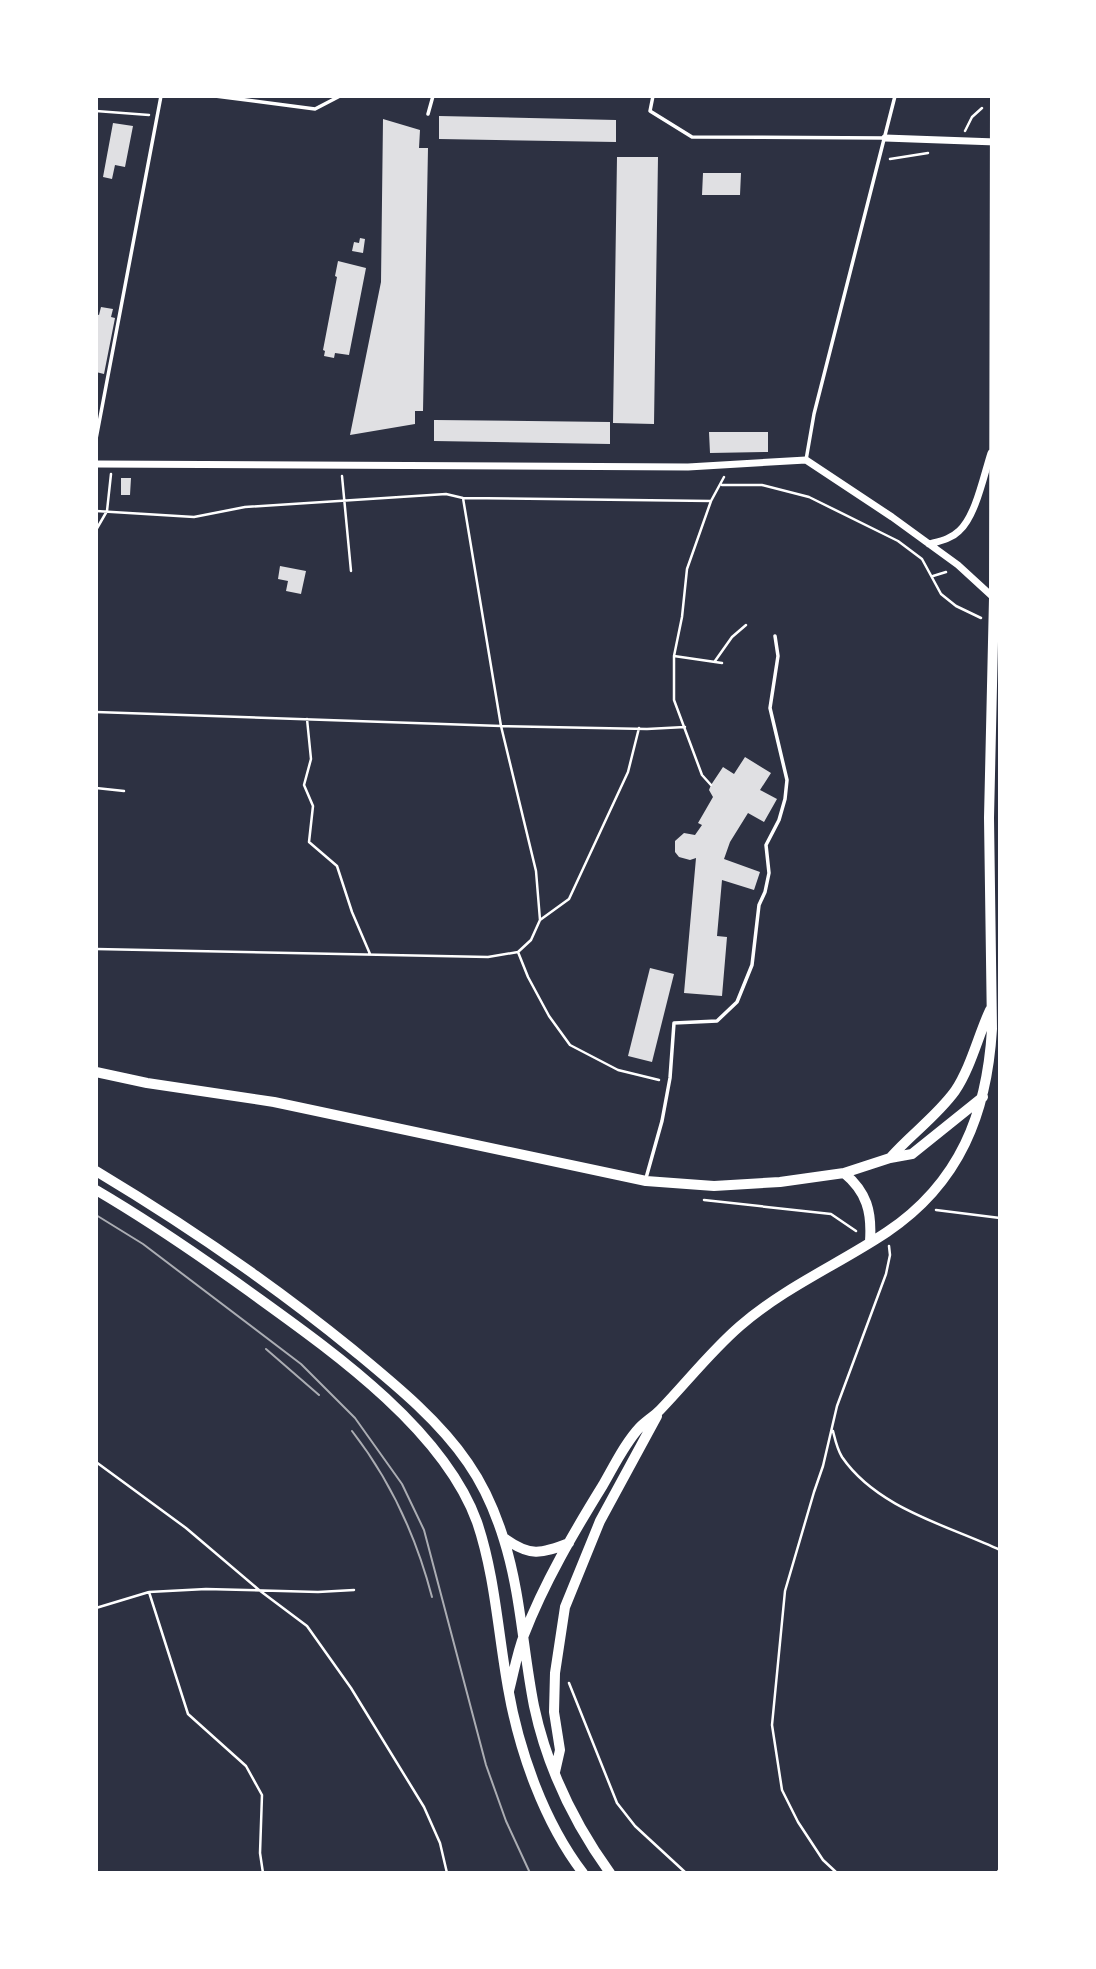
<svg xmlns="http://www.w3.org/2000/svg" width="1096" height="1969" viewBox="0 0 1096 1969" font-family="Barlow,sans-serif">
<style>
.building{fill:#e0e0e3}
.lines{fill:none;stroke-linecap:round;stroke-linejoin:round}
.path{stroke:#fff;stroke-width:2.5}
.service{stroke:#fff;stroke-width:3.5}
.minor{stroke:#fff;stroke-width:7}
.secondary{stroke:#fff;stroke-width:10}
.tram{stroke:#abadb3;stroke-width:2}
</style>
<rect width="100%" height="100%" fill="#2d3142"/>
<!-- building -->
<path class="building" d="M 439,116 L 616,120 L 616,142 L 439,139 Z
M 383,119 L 420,130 L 419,148 L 428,148 L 423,411 L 415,411 L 415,424 L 350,435 L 381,282 Z
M 113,123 L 133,126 L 125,167 L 115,165 L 112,179 L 103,177 Z
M 617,157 L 658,157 L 654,424 L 613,423 Z
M 703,173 L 741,173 L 740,195 L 702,195 Z
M 360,238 L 365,239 L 363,253 L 352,251 L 354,242 L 359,243 Z
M 338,261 L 366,268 L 349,355 L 335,353 L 334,358 L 324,356 L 325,351 L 323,350 L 337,277 L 335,276 Z
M 101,307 L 113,309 L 111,317 L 115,318 L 104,374 L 96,372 L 96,314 L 99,315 Z
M 434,420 L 610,422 L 610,444 L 434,441 Z
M 709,432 L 768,432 L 768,452 L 710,453 Z
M 121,478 L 131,478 L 130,495 L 121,495 Z
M 280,566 L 306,571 L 301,594 L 286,591 L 288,581 L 278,579 Z
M 745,757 L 771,773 L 760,790 L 777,799 L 764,822 L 748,813 L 730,842 L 724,859 L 760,872 L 754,890 L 722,880 L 717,936 L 727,937 L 722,996 L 684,993 L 696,858 L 690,860 L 679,857 L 675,852 L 675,841 L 684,833 L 695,835 L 702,825 L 698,823 L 713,797 L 709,790 L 711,785 L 723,767 L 734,774 Z
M 650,968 L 674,974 L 652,1062 L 628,1056 Z"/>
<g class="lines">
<!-- path -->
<path class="path" d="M 96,111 L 149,115
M 965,131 L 972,117 L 982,108
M 890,159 L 928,153
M 342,476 L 351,571
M 722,485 L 762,485 L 809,497 L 898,541 L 922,559 L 941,594 L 956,606 L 981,618
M 96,511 L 194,517 L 245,507 L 446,494 L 463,498 L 711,501
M 96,530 L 107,511 L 111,474
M 933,576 L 946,572
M 674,656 L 722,663
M 715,661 L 732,637 L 746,625
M 96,712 L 501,726 L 647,729 L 685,727
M 307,719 L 311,759 L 304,785 L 313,806 L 309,842 L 337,866 L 352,912 L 370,954
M 711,785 L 702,775 L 674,700 L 674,656 L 682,617 L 687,569 L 711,501 L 724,477
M 96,788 L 124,791
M 540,920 L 569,899 L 628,772 L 639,728
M 96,949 L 488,957 L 518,952 L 531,940 L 540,920 L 536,871 L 501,726 L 463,498
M 518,952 L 528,977 L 549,1016 L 570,1045 L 618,1070 L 659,1080
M 704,1200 L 831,1214 L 856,1231
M 936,1210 L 1000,1218
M 833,1431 C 835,1439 837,1449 842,1457 C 877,1508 946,1525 1000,1550
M 96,1462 L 186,1528 L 259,1590 L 307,1626 L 351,1688 L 424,1807 L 440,1843 L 447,1873
M 149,1592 L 188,1714 L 246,1766 L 262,1795 L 260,1853 L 263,1873
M 96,1608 L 149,1592 L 206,1589 L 318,1592 L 354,1590
M 569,1683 L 617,1803 L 635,1826 L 686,1873
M 837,1873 L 823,1860 L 798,1822 L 782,1790 L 772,1725 L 785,1591 L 814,1492 L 823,1466 L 837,1406 L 886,1274 L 890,1255 L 889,1246
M 997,1873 L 1000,1869"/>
<!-- service -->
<path class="service" d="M 215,96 L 315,109 L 340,96
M 653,96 L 650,111 L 692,137 L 885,138
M 428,114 L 433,96
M 96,439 L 161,96
M 806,460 L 814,414 L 895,96
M 646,1178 L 662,1121 L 670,1078 L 674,1023 L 717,1021 L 737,1002 L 752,965 L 759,905 L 765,892 L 769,873 L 766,845 L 779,820 L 785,799 L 787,780 L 770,708 L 778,656 L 775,636"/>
<!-- minor -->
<path class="minor" d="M 885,138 L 996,142
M 96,464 L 688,467 L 806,460 L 892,517 L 958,565 L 994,598
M 929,544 C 940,541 951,539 959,531 C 976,516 984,474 991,453"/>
<!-- secondary -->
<path class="secondary" d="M 96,1072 L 147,1083 L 274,1102 L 646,1181 L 714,1186 L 780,1182 L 844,1173 L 890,1158 L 912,1154 L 983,1097
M 890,1158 C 911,1134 936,1117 955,1091 C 971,1067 978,1036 990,1010
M 96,1171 C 186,1225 271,1283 352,1349 C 393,1383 438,1419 468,1463 C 484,1486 496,1514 504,1540 C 521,1594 523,1651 534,1706 C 547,1767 574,1823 610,1873
M 844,1173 C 867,1192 872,1212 870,1241
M 96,1190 C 149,1221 200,1256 250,1292 C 329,1349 443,1428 477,1522 C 495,1575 498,1633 508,1688 C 519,1751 544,1822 583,1873
M 504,1538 C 530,1557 541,1554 569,1543
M 509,1691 C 514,1672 517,1653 524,1635 C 544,1583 574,1532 603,1485 C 614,1466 625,1443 640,1427 C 646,1421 654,1416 660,1410 C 687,1382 711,1351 740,1326 C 785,1287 839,1264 887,1232 C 960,1183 987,1113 992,1029 L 989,818 L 994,598 L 995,96
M 555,1772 L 560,1750 L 554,1712 L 555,1673 L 565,1607 L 600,1521 L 657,1416"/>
<!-- tram -->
<path class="tram" d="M 96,1215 L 143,1244 L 301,1364 L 355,1418 L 402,1484 L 424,1530 L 486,1765 L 506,1821 L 530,1873
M 266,1349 L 319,1395
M 352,1431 C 391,1481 416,1536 432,1597"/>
</g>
<!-- border -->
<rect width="1096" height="1969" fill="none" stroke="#ffffff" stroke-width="196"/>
</svg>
